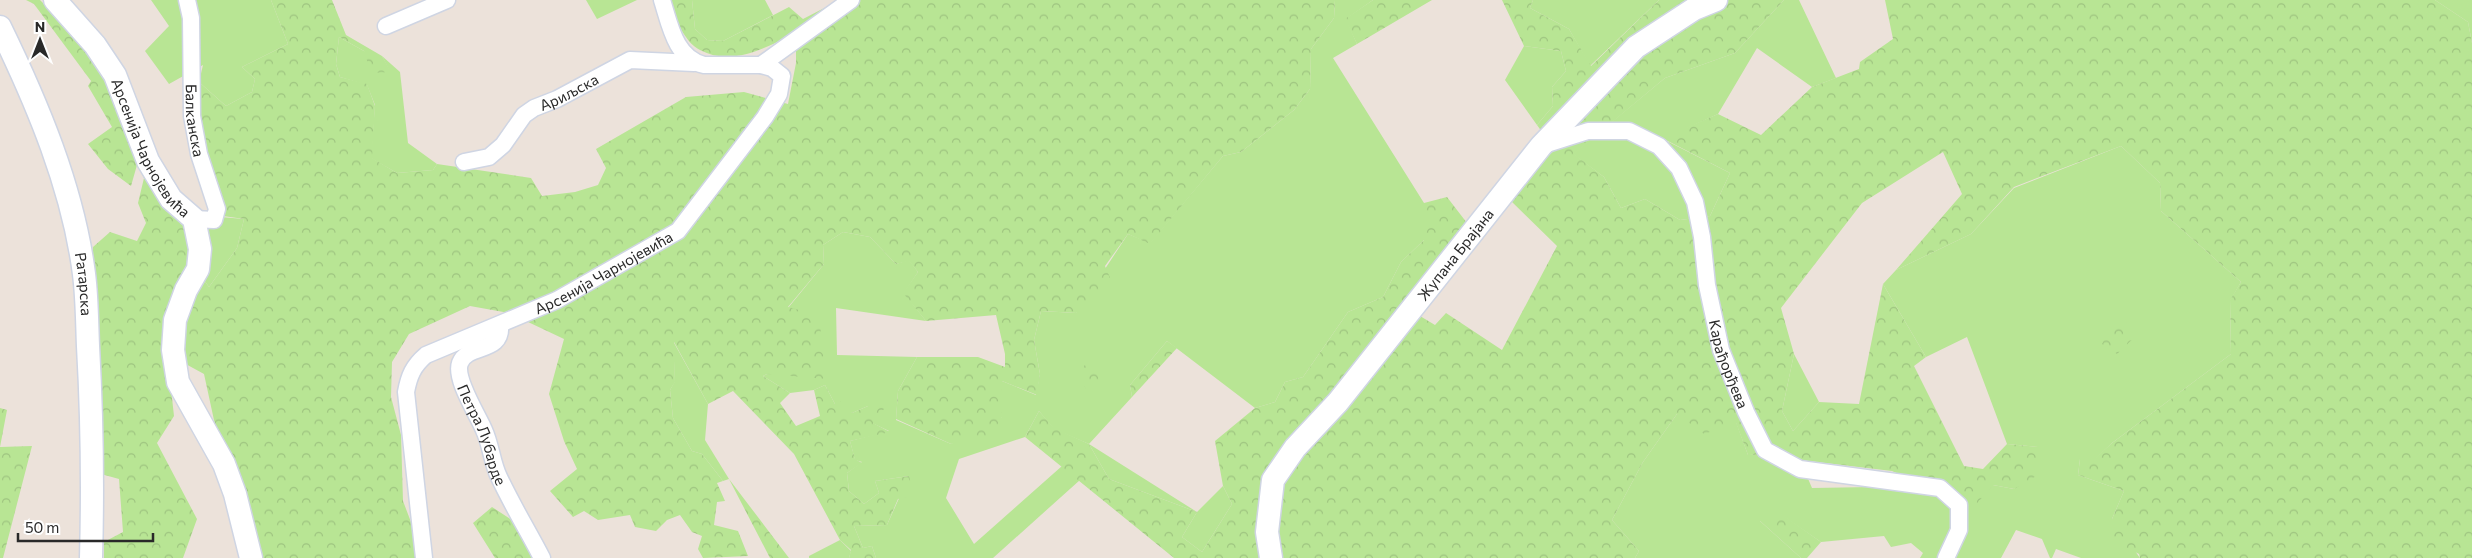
<svg xmlns="http://www.w3.org/2000/svg" width="2472" height="558" viewBox="0 0 2472 558" font-family="Commissioner,sans-serif">
<style>
.grass{fill:#b8e594}
.forest{fill:url(#forest-crowns)}
.lines{fill:none;stroke-linecap:round;stroke-linejoin:round}
.street-casing{stroke:#cfd5e3;stroke-width:19}
.secondary-casing{stroke:#cfd5e3;stroke-width:25}
.street{stroke:#fff;stroke-width:16}
.secondary{stroke:#fff;stroke-width:22}
.labels{text-anchor:middle;dominant-baseline:central;stroke-width:5;stroke-linejoin:round;paint-order:stroke}
.street-label{font-size:15px;fill:#292929;stroke:#fff}
</style>
<defs>
<pattern id="forest-crowns" width="20" height="18" patternUnits="userSpaceOnUse" patternTransform="scale(1.25)"><rect width="20" height="18" fill="#b8e594"/><path d="M2 6a3 3 0 1 1 6 0M12 15a3 3 0 1 1 6 0" fill="none" stroke="#9ec480"/></pattern>
</defs>
<rect width="100%" height="100%" fill="#ece2da"/>
<!-- grass -->
<path class="grass" d="M 151,0 L 271,0 L 288,44 L 242,67 L 255,79 L 252,92 L 226,106 L 199,82 L 203,65 L 169,84 L 145,51 L 169,26 Z
M 586,0 L 637,0 L 597,19 Z
M 692,0 L 765,0 L 773,15 L 723,41 L 707,40 L 695,29 Z
M 1335,0 L 1373,0 L 1346,19 L 1357,44 L 1333,58 L 1424,203 L 1424,240 L 1401,262 L 1383,297 L 1348,312 L 1303,377 L 1285,382 L 1275,402 L 1255,408 L 1167,341 L 1130,385 L 1132,397 L 1089,444 L 1197,512 L 1223,486 L 1232,504 L 1202,552 L 1182,537 L 1197,512 L 1109,479 L 1089,444 L 1054,429 L 1039,411 L 1025,437 L 959,459 L 946,498 L 974,544 L 1062,466 L 1080,480 L 993,558 L 876,558 L 872,546 L 863,548 L 854,526 L 887,525 L 909,476 L 875,481 L 879,493 L 864,504 L 849,491 L 847,473 L 862,462 L 855,460 L 850,441 L 889,431 L 872,423 L 868,406 L 852,413 L 835,404 L 825,385 L 814,390 L 790,393 L 763,376 L 767,374 L 788,308 L 824,264 L 823,245 L 843,232 L 870,237 L 896,264 L 909,260 L 918,272 L 904,293 L 926,321 L 836,308 L 837,355 L 917,357 L 898,391 L 896,420 L 951,444 L 1002,417 L 1002,381 L 1036,395 L 1040,374 L 1034,340 L 1041,311 L 1076,313 L 1128,234 L 1150,243 L 1223,156 L 1241,152 L 1294,110 L 1310,89 L 1311,49 L 1334,18 Z
M 1533,0 L 1659,0 L 1590,66 L 1569,29 L 1530,8 Z
M 1784,0 L 1799,0 L 1836,78 L 1812,87 L 1757,48 L 1718,114 L 1663,139 L 1730,173 L 1710,216 L 1680,220 L 1645,199 L 1621,208 L 1604,177 L 1573,154 L 1665,78 L 1735,53 Z
M 2435,0 L 2472,0 L 2472,43 L 2468,22 Z
M 339,37 L 364,51 L 390,72 L 382,56 L 400,72 L 408,143 L 437,164 L 433,170 L 397,173 L 371,158 L 375,105 L 367,85 L 340,77 L 336,64 Z
M 1524,46 L 1561,51 L 1566,71 L 1552,87 L 1553,106 L 1537,125 L 1505,80 Z
M 2121,146 L 2160,183 L 2161,211 L 2241,282 L 2230,301 L 2231,354 L 2112,443 L 2094,460 L 2080,459 L 2078,475 L 2124,491 L 2112,519 L 2140,558 L 2081,558 L 2056,549 L 2052,558 L 2050,558 L 2042,539 L 2016,530 L 2001,558 L 1920,558 L 1923,553 L 1911,543 L 1891,547 L 1884,536 L 1821,542 L 1780,514 L 1760,521 L 1801,558 L 1635,558 L 1639,551 L 1612,520 L 1643,462 L 1677,414 L 1736,422 L 1748,455 L 1791,454 L 1800,460 L 1812,488 L 1993,485 L 2014,489 L 2038,447 L 2007,444 L 1967,337 L 1926,357 L 1883,284 L 1896,270 L 1971,234 L 2014,188 Z
M 197,215 L 244,219 L 237,248 L 209,287 L 201,276 Z
M 673,341 L 708,404 L 705,440 L 729,479 L 723,481 L 702,454 L 692,451 L 673,418 L 670,390 L 675,381 Z
M 1794,354 L 1819,402 L 1793,431 L 1782,411 Z
M 840,540 L 851,551 L 849,558 L 809,558 L 809,556 Z"/>
<!-- forest -->
<path class="forest" d="M 26,0 L 40,0 L 97,57 L 195,245 L 169,371 L 174,416 L 157,443 L 197,519 L 183,558 L 104,558 L 104,542 L 123,532 L 119,479 L 101,474 L 90,288 L 93,247 L 110,232 L 137,241 L 146,223 L 138,203 L 144,178 L 137,165 L 131,186 L 108,169 L 88,144 L 112,127 L 88,86 L 91,81 L 34,4 Z
M 271,0 L 332,0 L 346,35 L 382,56 L 391,72 L 371,73 L 364,51 L 339,37 L 336,64 L 340,77 L 367,84 L 375,106 L 372,158 L 397,173 L 433,170 L 437,164 L 531,178 L 542,196 L 575,192 L 598,185 L 606,168 L 596,149 L 686,97 L 744,92 L 788,104 L 796,63 L 796,47 L 788,37 C 761,50 730,66 700,50 C 684,42 676,18 668,3 L 669,0 L 692,0 L 695,29 L 707,40 L 723,41 L 789,7 L 803,19 L 832,4 L 849,0 L 1335,0 L 1334,18 L 1311,49 L 1310,89 L 1294,110 L 1241,152 L 1223,156 L 1150,244 L 1128,234 L 1105,266 L 1114,287 L 1076,313 L 1041,311 L 1034,340 L 1040,374 L 1037,395 L 1002,381 L 1002,417 L 992,435 L 951,444 L 896,419 L 898,391 L 917,357 L 978,357 L 1005,367 L 1005,354 L 996,315 L 926,321 L 903,293 L 918,272 L 909,261 L 896,264 L 870,237 L 843,232 L 823,245 L 824,264 L 788,307 L 819,315 L 826,379 L 767,374 L 763,376 L 790,393 L 780,403 L 796,426 L 820,416 L 814,390 L 825,385 L 835,404 L 844,400 L 852,413 L 868,406 L 887,405 L 873,423 L 890,432 L 850,441 L 855,459 L 862,463 L 847,473 L 849,491 L 864,504 L 879,493 L 875,481 L 909,476 L 914,496 L 898,499 L 887,525 L 854,526 L 863,548 L 872,546 L 876,558 L 849,558 L 851,550 L 840,540 L 794,454 L 733,391 L 708,404 L 674,342 L 675,382 L 670,390 L 673,418 L 692,451 L 702,454 L 723,481 L 717,483 L 725,501 L 717,502 L 714,525 L 738,531 L 748,556 L 703,558 L 698,549 L 702,536 L 692,532 L 680,515 L 667,520 L 656,531 L 635,527 L 630,515 L 598,520 L 584,511 L 573,517 L 550,491 L 577,469 L 564,441 L 549,394 L 564,339 L 509,313 L 470,306 L 409,334 L 392,362 L 391,397 L 401,435 L 403,501 L 414,530 L 415,558 L 256,558 L 217,434 L 204,374 L 182,362 L 182,327 L 201,276 L 209,287 L 237,248 L 244,219 L 223,216 L 201,144 L 199,82 L 226,106 L 252,92 L 255,79 L 242,67 L 288,44 Z
M 1373,0 L 1432,0 L 1357,44 L 1345,19 Z
M 1502,0 L 1533,0 L 1530,8 L 1569,29 L 1591,66 L 1659,0 L 1784,0 L 1735,53 L 1665,78 L 1574,154 L 1604,177 L 1621,208 L 1645,199 L 1680,220 L 1710,216 L 1730,173 L 1662,138 L 1718,114 L 1761,135 L 1812,87 L 1859,69 L 1860,62 L 1893,39 L 1885,0 L 2435,0 L 2468,22 L 2472,43 L 2472,558 L 2140,558 L 2139,554 L 2113,541 L 2112,519 L 2124,491 L 2078,475 L 2080,459 L 2094,459 L 2112,443 L 2231,354 L 2230,300 L 2241,282 L 2161,211 L 2160,183 L 2121,146 L 2014,187 L 1971,234 L 1896,270 L 1962,194 L 1943,152 L 1862,203 L 1781,308 L 1794,354 L 1782,411 L 1793,431 L 1819,402 L 1859,404 L 1883,284 L 1926,357 L 1914,366 L 1964,466 L 1983,469 L 2007,444 L 2038,447 L 2038,475 L 2014,489 L 1993,485 L 1973,508 L 1892,471 L 1800,460 L 1791,454 L 1748,455 L 1736,423 L 1704,434 L 1677,414 L 1643,462 L 1612,520 L 1639,551 L 1635,558 L 1174,558 L 1025,437 L 1039,411 L 1054,428 L 1089,444 L 1109,479 L 1197,512 L 1182,537 L 1202,552 L 1232,504 L 1223,486 L 1215,441 L 1255,408 L 1275,402 L 1285,382 L 1303,377 L 1348,312 L 1383,297 L 1401,262 L 1424,240 L 1424,203 L 1447,197 L 1467,223 L 1420,316 L 1435,325 L 1446,313 L 1502,350 L 1557,246 L 1509,199 L 1542,132 L 1537,125 L 1553,106 L 1552,87 L 1566,71 L 1561,51 L 1524,46 Z
M 2124,320 L 2138,334 L 2117,354 L 2102,344 L 2110,326 Z
M 1167,341 L 1177,348 L 1132,397 L 1130,385 Z
M 1086,363 L 1099,369 L 1101,391 L 1087,390 L 1078,377 Z
M 0,408 L 7,410 L 0,447 L 32,446 L 3,558 L 0,558 Z
M 729,479 L 789,558 L 770,558 Z
M 492,507 L 524,528 L 539,558 L 495,558 L 473,523 Z
M 1780,513 L 1821,542 L 1807,558 L 1801,558 L 1759,520 Z"/>
<g class="lines">
<!-- street casing -->
<g class="street-casing">
<g id="street">
<path id="s1" d="M 187,0 L 191,18 L 192,116 L 199,154 L 217,209 L 214,220 L 194,219"/>
<path d="M 386,26 L 447,0"/>
<path d="M 761,65 L 851,0"/>
<path id="s2" d="M 1544,145 L 1588,131 L 1629,131 L 1659,146 L 1679,168 L 1695,202 L 1702,237 L 1707,285 L 1721,350 L 1746,412 L 1765,450 L 1800,469 L 1940,488 L 1959,505 L 1959,530 L 1946,558"/>
<path id="s3" d="M 464,162 L 489,157 L 503,145 L 524,115 L 534,108 L 557,99 L 630,60 L 694,63"/>
<path id="s4" d="M 500,325 C 503,354 468,343 460,363 C 454,379 478,415 484,430 C 491,445 492,463 499,477 C 512,505 528,531 542,558"/>
<path id="s5" d="M 424,558 L 406,392 C 409,376 413,366 426,355 L 557,300 L 678,231 L 765,117 L 779,94 L 782,76 L 772,68 L 761,65 L 704,65 C 675,58 670,25 662,0"/>
</g>
</g>
<!-- secondary casing -->
<g class="secondary-casing">
<g id="secondary">
<path id="s6" d="M 55,0 L 95,45 L 115,75 L 148,161 L 171,199 L 194,219 L 200,249 L 198,269 L 186,290 L 175,320 L 173,350 L 178,382 L 224,464 L 235,494 L 251,558"/>
<path id="s7" d="M 0,27 C 37,103 73,188 84,274 C 87,297 87,322 88,346 C 92,417 93,486 91,558"/>
<path id="s8" d="M 1271,558 L 1267,532 L 1273,480 L 1295,448 L 1338,402 L 1541,146 L 1636,47 L 1694,9 L 1716,0"/>
</g>
</g>
<!-- street -->
<use href="#street" class="street"/>
<!-- secondary -->
<use href="#secondary" class="secondary"/>
</g>
<g class="labels">
<!-- street labels -->
<g class="street-label">
<text stroke="none"><textPath href="#s3" startOffset="131">Ариљска</textPath></text>
<text stroke="none"><textPath href="#s1" startOffset="121">Балканска</textPath></text>
<text stroke="none"><textPath href="#s6" startOffset="178">Арсенија Чарнојевића</textPath></text>
<text stroke="none"><textPath href="#s8" startOffset="369">Жупана Брајана</textPath></text>
<text stroke="none"><textPath href="#s5" startOffset="406">Арсенија Чарнојевића</textPath></text>
<text stroke="none"><textPath href="#s7" startOffset="272">Ратарска</textPath></text>
<text stroke="none"><textPath href="#s2" startOffset="354">Карађорђева</textPath></text>
<text stroke="none"><textPath href="#s4" startOffset="136">Петра Лубарде</textPath></text>
</g>
</g>
<!-- north arrow -->
<g transform="translate(40 40)" stroke="#ffffff" stroke-width="4" paint-order="stroke">
<path d="M0-4L9 19L0 12L-9 19Z" fill="#292929"/>
<text y="-8" font-size="14" font-weight="bold" text-anchor="middle" fill="#292929">N</text>
</g>
<!-- scale -->
<path d="M18 533v8h135v-8" fill="none" stroke="#292929" stroke-width="2.5"/>
<text x="25" y="533" font-size="15" fill="#292929" stroke="#ffffff" stroke-width="4" paint-order="stroke">50 m</text>
</svg>
